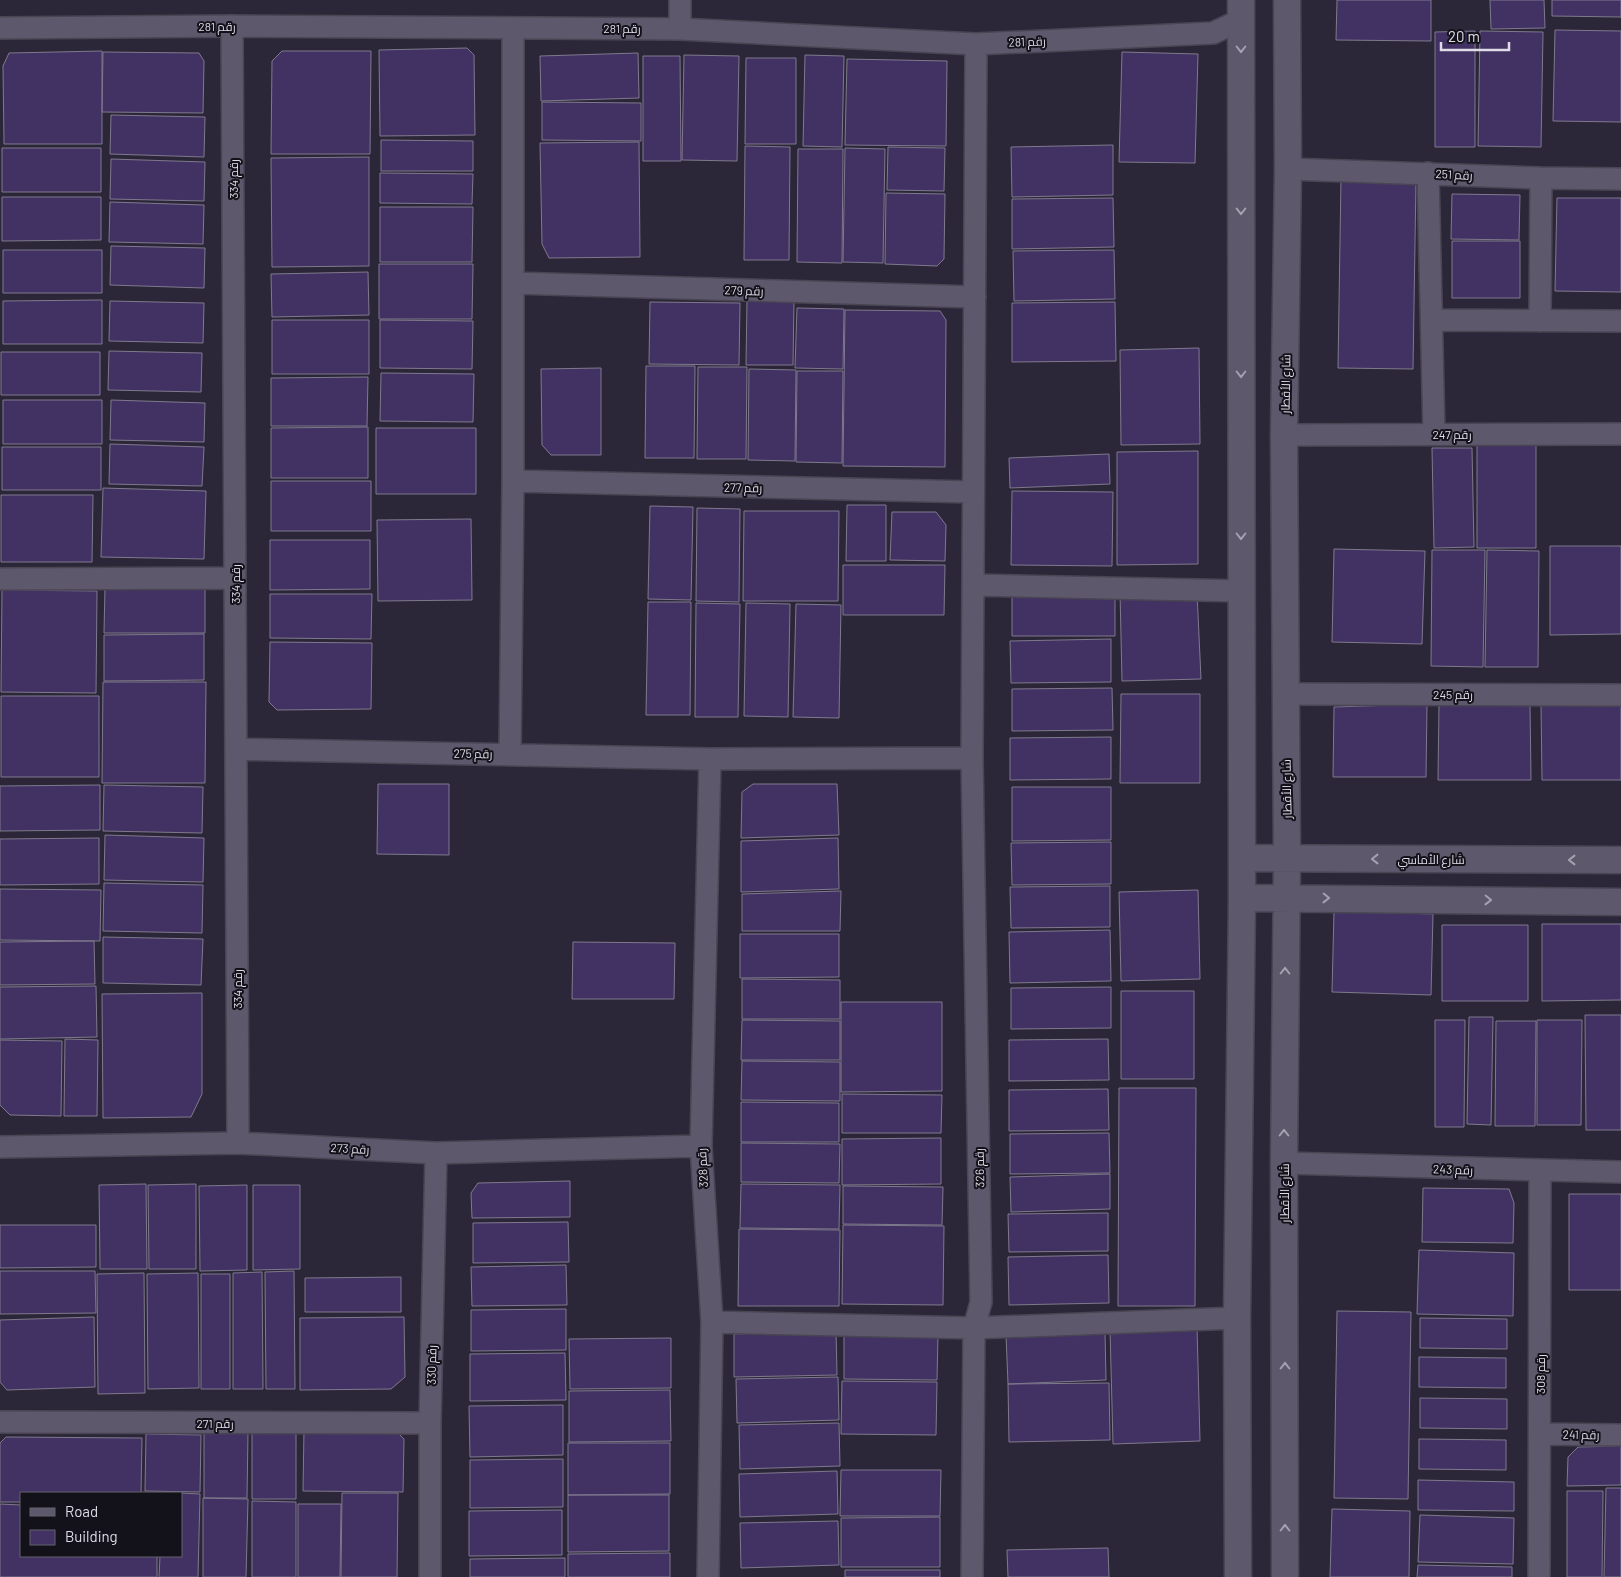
<svg xmlns="http://www.w3.org/2000/svg" width="1621" height="1577" viewBox="0 0 1621 1577" font-family="Barlow,Cairo,sans-serif">
<style>
.building{fill:#423263;stroke:#7f798e}
.lines{fill:none;stroke-linecap:round;stroke-linejoin:round}
.minor-casing{stroke:#494553;stroke-width:24}
.tertiary-casing{stroke:#494553;stroke-width:29}
.minor{stroke:#5d586c;stroke-width:21}
.tertiary{stroke:#5d586c;stroke-width:26}
.oneway{stroke:#a4a1b0}
.labels{text-anchor:middle;dominant-baseline:central;stroke-width:4;stroke-linejoin:round;paint-order:stroke}
.street-label{font-size:12px;fill:#dfdce8;stroke:#131119}
</style>
<rect width="100%" height="100%" fill="#2c2738"/>
<!-- building -->
<path class="building" d="M 1337,0 L 1431,0 L 1431,41 L 1336,40 Z
M 1490,0 L 1544,0 L 1545,28 L 1491,29 Z
M 1552,0 L 1621,0 L 1621,17 L 1552,16 Z
M 1555,30 L 1621,31 L 1621,122 L 1553,121 Z
M 1475,31 L 1475,147 L 1435,147 L 1435,32 Z
M 1480,31 L 1543,32 L 1541,147 L 1478,146 Z
M 467,48 L 474,55 L 475,135 L 380,136 L 379,50 Z
M 102,51 L 102,144 L 4,144 L 3,66 L 9,53 Z
M 282,51 L 371,51 L 370,154 L 271,154 L 272,61 Z
M 103,52 L 199,53 L 204,61 L 203,113 L 102,112 Z
M 1122,52 L 1198,54 L 1195,163 L 1119,162 Z
M 638,53 L 639,98 L 541,101 L 540,56 Z
M 684,55 L 739,56 L 737,161 L 682,160 Z
M 805,55 L 844,56 L 842,147 L 803,146 Z
M 643,56 L 680,56 L 681,161 L 643,161 Z
M 746,58 L 796,58 L 796,144 L 745,144 Z
M 847,59 L 947,61 L 946,146 L 845,145 Z
M 542,102 L 641,103 L 641,141 L 542,140 Z
M 111,115 L 205,117 L 204,157 L 110,154 Z
M 381,140 L 473,141 L 473,171 L 381,171 Z
M 639,142 L 640,257 L 549,258 L 542,244 L 540,143 Z
M 1113,145 L 1113,195 L 1012,197 L 1011,147 Z
M 745,146 L 790,147 L 789,260 L 744,260 Z
M 888,147 L 945,148 L 944,191 L 887,190 Z
M 2,148 L 101,148 L 101,192 L 2,192 Z
M 845,148 L 885,149 L 883,263 L 843,262 Z
M 798,149 L 843,149 L 842,263 L 797,262 Z
M 369,157 L 369,266 L 272,267 L 271,158 Z
M 111,159 L 205,162 L 204,201 L 110,199 Z
M 380,173 L 473,174 L 472,204 L 380,203 Z
M 1341,178 L 1416,179 L 1413,369 L 1338,368 Z
M 886,193 L 945,194 L 944,259 L 937,266 L 885,264 Z
M 1452,194 L 1520,195 L 1519,240 L 1451,239 Z
M 2,197 L 101,197 L 101,240 L 2,241 Z
M 1113,198 L 1114,247 L 1012,249 L 1012,199 Z
M 1557,198 L 1621,198 L 1621,292 L 1555,291 Z
M 110,202 L 204,205 L 203,244 L 109,242 Z
M 380,207 L 473,207 L 472,262 L 380,262 Z
M 1452,241 L 1520,241 L 1520,298 L 1452,298 Z
M 111,246 L 205,248 L 204,288 L 110,285 Z
M 3,250 L 102,250 L 102,293 L 3,293 Z
M 1114,250 L 1115,299 L 1014,301 L 1013,251 Z
M 379,264 L 473,264 L 472,319 L 379,319 Z
M 368,272 L 369,315 L 272,317 L 271,274 Z
M 102,300 L 102,344 L 3,344 L 3,301 Z
M 747,300 L 794,300 L 793,365 L 746,365 Z
M 110,301 L 204,303 L 203,343 L 109,341 Z
M 650,302 L 740,303 L 739,365 L 649,364 Z
M 1115,302 L 1116,361 L 1012,362 L 1012,303 Z
M 797,308 L 844,309 L 843,369 L 795,368 Z
M 845,310 L 940,311 L 946,320 L 945,467 L 843,466 Z
M 272,320 L 369,320 L 369,374 L 272,374 Z
M 380,320 L 473,321 L 472,369 L 380,368 Z
M 1199,348 L 1200,444 L 1121,445 L 1120,350 Z
M 109,351 L 202,353 L 201,392 L 108,390 Z
M 1,352 L 100,352 L 100,395 L 1,395 Z
M 646,366 L 695,366 L 694,458 L 645,458 Z
M 698,367 L 747,367 L 746,459 L 697,459 Z
M 601,368 L 601,455 L 551,455 L 542,445 L 541,369 Z
M 749,369 L 796,370 L 795,461 L 748,460 Z
M 797,371 L 843,371 L 842,463 L 796,462 Z
M 381,373 L 474,374 L 473,422 L 380,421 Z
M 368,377 L 367,426 L 271,426 L 271,378 Z
M 3,400 L 102,400 L 102,444 L 3,444 Z
M 111,400 L 205,403 L 204,442 L 110,440 Z
M 368,427 L 368,478 L 271,478 L 271,428 Z
M 376,428 L 476,428 L 476,494 L 376,494 Z
M 110,444 L 204,447 L 202,486 L 109,484 Z
M 1477,445 L 1536,445 L 1536,548 L 1477,548 Z
M 2,447 L 101,447 L 101,490 L 2,490 Z
M 1432,448 L 1472,448 L 1474,547 L 1434,548 Z
M 1198,451 L 1198,564 L 1117,565 L 1117,452 Z
M 1109,454 L 1110,484 L 1010,488 L 1009,458 Z
M 271,481 L 371,481 L 371,531 L 271,531 Z
M 103,488 L 206,491 L 204,559 L 101,557 Z
M 1012,491 L 1113,492 L 1112,566 L 1011,565 Z
M 1,495 L 93,495 L 92,562 L 1,562 Z
M 847,505 L 886,505 L 886,561 L 846,561 Z
M 650,506 L 693,507 L 691,600 L 648,599 Z
M 697,508 L 740,509 L 739,602 L 696,601 Z
M 744,511 L 839,511 L 838,601 L 743,601 Z
M 892,512 L 936,512 L 946,525 L 945,561 L 890,560 Z
M 471,519 L 472,600 L 378,601 L 377,520 Z
M 270,540 L 370,540 L 370,589 L 270,590 Z
M 1550,546 L 1621,546 L 1621,634 L 1550,635 Z
M 1334,549 L 1425,551 L 1422,644 L 1332,642 Z
M 1432,550 L 1485,550 L 1483,667 L 1431,666 Z
M 1487,550 L 1539,551 L 1538,667 L 1485,667 Z
M 843,565 L 945,565 L 944,615 L 843,615 Z
M 205,586 L 205,633 L 104,633 L 105,587 Z
M 2,590 L 97,591 L 96,693 L 1,692 Z
M 1120,592 L 1197,593 L 1201,679 L 1122,681 Z
M 1115,593 L 1115,636 L 1012,636 L 1012,594 Z
M 270,594 L 372,594 L 371,639 L 270,638 Z
M 648,602 L 691,602 L 690,715 L 646,715 Z
M 696,603 L 740,604 L 738,717 L 695,717 Z
M 746,603 L 790,604 L 788,717 L 744,716 Z
M 796,604 L 841,605 L 839,718 L 793,717 Z
M 204,634 L 204,680 L 104,681 L 104,635 Z
M 1111,639 L 1111,682 L 1011,683 L 1010,641 Z
M 270,642 L 372,643 L 371,709 L 277,710 L 269,702 Z
M 103,682 L 206,682 L 205,783 L 102,783 Z
M 1112,688 L 1113,730 L 1012,731 L 1012,689 Z
M 1121,694 L 1200,694 L 1200,783 L 1120,783 Z
M 1,696 L 99,696 L 99,777 L 1,777 Z
M 1427,704 L 1426,777 L 1333,777 L 1334,707 Z
M 1439,704 L 1530,705 L 1531,780 L 1438,780 Z
M 1541,705 L 1621,706 L 1621,780 L 1542,780 Z
M 1111,737 L 1111,779 L 1010,780 L 1010,738 Z
M 378,784 L 449,784 L 449,855 L 377,854 Z
M 753,784 L 837,784 L 839,835 L 741,838 L 742,792 Z
M 100,785 L 100,830 L 0,831 L 0,786 Z
M 104,785 L 203,787 L 202,833 L 103,831 Z
M 1012,787 L 1111,787 L 1111,840 L 1012,841 Z
M 105,835 L 204,838 L 203,882 L 104,880 Z
M 99,838 L 99,884 L 0,885 L 0,839 Z
M 838,838 L 839,889 L 741,892 L 741,841 Z
M 1111,842 L 1111,884 L 1012,885 L 1011,843 Z
M 104,883 L 203,885 L 202,933 L 103,931 Z
M 1110,886 L 1110,927 L 1011,928 L 1010,887 Z
M 0,889 L 101,890 L 100,941 L 0,940 Z
M 1198,890 L 1200,979 L 1121,981 L 1119,892 Z
M 841,891 L 840,931 L 742,931 L 742,894 Z
M 1334,911 L 1433,914 L 1431,995 L 1332,992 Z
M 1542,924 L 1621,924 L 1621,1000 L 1542,1001 Z
M 1442,925 L 1528,925 L 1528,1001 L 1442,1001 Z
M 1110,930 L 1111,981 L 1010,983 L 1009,932 Z
M 740,934 L 839,934 L 839,977 L 740,978 Z
M 103,937 L 203,939 L 201,985 L 103,983 Z
M 94,941 L 95,984 L 0,985 L 0,942 Z
M 573,942 L 675,943 L 674,999 L 572,999 Z
M 742,979 L 840,980 L 840,1019 L 742,1019 Z
M 96,986 L 97,1037 L 0,1039 L 0,987 Z
M 1111,987 L 1111,1028 L 1011,1029 L 1011,988 Z
M 1121,991 L 1194,991 L 1194,1079 L 1121,1079 Z
M 202,993 L 202,1094 L 191,1117 L 103,1118 L 102,994 Z
M 841,1002 L 942,1002 L 942,1091 L 841,1092 Z
M 1585,1015 L 1621,1015 L 1621,1130 L 1586,1130 Z
M 1469,1017 L 1493,1017 L 1491,1125 L 1467,1124 Z
M 742,1020 L 840,1021 L 840,1060 L 741,1060 Z
M 1435,1020 L 1465,1020 L 1464,1127 L 1435,1127 Z
M 1537,1020 L 1582,1020 L 1581,1125 L 1537,1125 Z
M 1496,1021 L 1536,1021 L 1535,1126 L 1495,1126 Z
M 65,1039 L 98,1040 L 97,1116 L 64,1116 Z
M 1108,1039 L 1109,1080 L 1009,1081 L 1009,1040 Z
M 0,1040 L 62,1041 L 61,1116 L 10,1115 L 0,1105 Z
M 742,1061 L 840,1062 L 840,1101 L 741,1100 Z
M 1119,1088 L 1196,1088 L 1195,1306 L 1118,1306 Z
M 1108,1089 L 1109,1130 L 1009,1131 L 1009,1090 Z
M 842,1094 L 942,1095 L 941,1133 L 842,1133 Z
M 741,1102 L 839,1103 L 839,1142 L 741,1142 Z
M 1109,1133 L 1110,1173 L 1010,1174 L 1010,1134 Z
M 941,1138 L 941,1184 L 842,1185 L 842,1139 Z
M 741,1143 L 840,1144 L 839,1183 L 741,1182 Z
M 1110,1174 L 1110,1209 L 1011,1212 L 1010,1177 Z
M 570,1181 L 570,1217 L 472,1218 L 471,1193 L 478,1183 Z
M 146,1184 L 147,1269 L 100,1269 L 99,1185 Z
M 196,1184 L 196,1269 L 149,1269 L 148,1185 Z
M 741,1184 L 840,1185 L 839,1229 L 740,1228 Z
M 247,1185 L 247,1270 L 200,1271 L 199,1186 Z
M 253,1185 L 300,1185 L 300,1269 L 253,1270 Z
M 843,1186 L 943,1187 L 942,1225 L 843,1224 Z
M 1423,1188 L 1509,1189 L 1514,1203 L 1513,1243 L 1422,1242 Z
M 1569,1194 L 1621,1194 L 1621,1290 L 1569,1290 Z
M 1108,1213 L 1108,1251 L 1009,1252 L 1008,1214 Z
M 568,1222 L 569,1262 L 473,1263 L 473,1223 Z
M 0,1225 L 96,1225 L 96,1267 L 0,1268 Z
M 843,1225 L 944,1226 L 943,1305 L 842,1304 Z
M 739,1229 L 840,1230 L 839,1306 L 738,1306 Z
M 1419,1250 L 1514,1253 L 1513,1316 L 1417,1314 Z
M 1108,1255 L 1109,1303 L 1009,1305 L 1008,1257 Z
M 566,1265 L 567,1305 L 472,1306 L 471,1267 Z
M 0,1271 L 95,1271 L 96,1313 L 0,1314 Z
M 294,1271 L 295,1389 L 266,1389 L 265,1272 Z
M 262,1272 L 263,1389 L 233,1389 L 233,1273 Z
M 144,1273 L 145,1393 L 98,1394 L 97,1274 Z
M 198,1273 L 199,1388 L 148,1389 L 147,1274 Z
M 201,1274 L 230,1274 L 230,1389 L 201,1389 Z
M 401,1277 L 401,1312 L 305,1312 L 305,1278 Z
M 566,1309 L 566,1350 L 471,1351 L 471,1310 Z
M 1337,1311 L 1411,1312 L 1408,1499 L 1334,1498 Z
M 94,1317 L 95,1387 L 7,1390 L 0,1382 L 0,1320 Z
M 404,1317 L 405,1377 L 391,1389 L 300,1390 L 300,1318 Z
M 1420,1318 L 1507,1319 L 1507,1349 L 1420,1348 Z
M 1197,1327 L 1200,1441 L 1113,1444 L 1110,1329 Z
M 836,1331 L 837,1375 L 734,1377 L 734,1334 Z
M 1105,1332 L 1106,1380 L 1008,1384 L 1006,1335 Z
M 844,1333 L 938,1334 L 937,1380 L 844,1379 Z
M 671,1338 L 671,1388 L 570,1389 L 569,1339 Z
M 565,1353 L 566,1400 L 470,1401 L 470,1354 Z
M 1419,1357 L 1506,1358 L 1506,1388 L 1419,1387 Z
M 838,1377 L 839,1420 L 737,1423 L 736,1379 Z
M 842,1381 L 937,1382 L 936,1435 L 841,1434 Z
M 1109,1383 L 1110,1440 L 1009,1442 L 1008,1384 Z
M 670,1390 L 671,1441 L 569,1442 L 569,1391 Z
M 1420,1398 L 1507,1399 L 1507,1429 L 1420,1428 Z
M 563,1405 L 563,1455 L 470,1457 L 469,1406 Z
M 839,1423 L 840,1466 L 740,1469 L 739,1425 Z
M 304,1429 L 395,1430 L 404,1439 L 403,1492 L 303,1491 Z
M 204,1432 L 248,1432 L 247,1498 L 204,1498 Z
M 252,1433 L 296,1433 L 296,1499 L 252,1499 Z
M 146,1434 L 201,1435 L 200,1492 L 145,1491 Z
M 6,1437 L 142,1438 L 141,1493 L 21,1493 L 21,1502 L 0,1502 L 0,1443 Z
M 1419,1439 L 1506,1440 L 1506,1470 L 1419,1469 Z
M 568,1443 L 670,1443 L 670,1494 L 568,1495 Z
M 1621,1446 L 1621,1485 L 1567,1486 L 1568,1457 L 1578,1447 Z
M 563,1459 L 563,1507 L 470,1508 L 470,1460 Z
M 841,1470 L 941,1470 L 940,1516 L 840,1516 Z
M 837,1471 L 838,1514 L 740,1517 L 739,1474 Z
M 1418,1480 L 1514,1482 L 1514,1511 L 1418,1510 Z
M 1606,1488 L 1621,1488 L 1621,1577 L 1604,1577 Z
M 1567,1491 L 1603,1491 L 1602,1577 L 1567,1577 Z
M 181,1493 L 200,1494 L 198,1577 L 159,1577 L 160,1556 L 181,1556 Z
M 342,1493 L 398,1493 L 397,1577 L 341,1577 Z
M 568,1495 L 669,1495 L 669,1551 L 568,1552 Z
M 203,1498 L 248,1499 L 246,1577 L 203,1577 Z
M 252,1501 L 296,1502 L 296,1577 L 252,1577 Z
M 0,1504 L 21,1505 L 21,1556 L 157,1556 L 157,1577 L 0,1577 Z
M 298,1504 L 341,1504 L 340,1577 L 298,1577 Z
M 1332,1509 L 1410,1511 L 1409,1577 L 1330,1577 Z
M 562,1510 L 562,1555 L 469,1556 L 469,1511 Z
M 1420,1515 L 1514,1518 L 1513,1564 L 1418,1562 Z
M 940,1517 L 940,1567 L 841,1567 L 841,1518 Z
M 838,1521 L 839,1565 L 741,1568 L 740,1523 Z
M 1108,1548 L 1109,1577 L 1008,1577 L 1007,1550 Z
M 670,1553 L 670,1577 L 568,1577 L 568,1554 Z
M 565,1558 L 565,1577 L 470,1577 L 470,1559 Z
M 1418,1565 L 1512,1567 L 1512,1577 L 1417,1577 Z
M 845,1570 L 940,1570 L 940,1577 L 845,1577 Z"/>
<g class="lines">
<!-- minor casing -->
<g class="minor-casing">
<path id="minor" d="M 232,26 L 238,1143
M 0,28 L 232,26 L 680,29 L 976,44 L 1213,33 L 1241,20
M 680,29 L 680,0
M 1288,169 L 1541,178 L 1621,179
M 1428,173 L 1434,434
M 513,283 L 975,297
M 1433,320 L 1621,321
M 1540,321 L 1541,178
M 1284,435 L 1621,434
M 513,481 L 972,492
M 0,579 L 235,578
M 974,585 L 1242,591
M 1284,694 L 1621,695
M 236,749 L 710,759 L 972,758
M 510,754 L 513,481 L 513,28
M 0,1147 L 238,1143 L 436,1153 L 701,1146
M 1284,1163 L 1621,1172
M 712,1322 L 974,1328 L 1237,1318
M 0,1422 L 430,1423
M 1540,1434 L 1621,1435
M 430,1577 L 430,1423 L 436,1153
M 708,1577 L 712,1322 L 701,1146 L 710,759
M 972,1577 L 974,1328 L 981,1302 L 972,758 L 976,44
M 1539,1577 L 1540,1172"/>
</g>
<!-- tertiary casing -->
<g class="tertiary-casing">
<path id="tertiary" d="M 1242,858 L 1621,860
M 1242,898 L 1621,902
M 1238,1577 L 1237,1318 L 1242,898 L 1241,0
M 1285,1577 L 1284,1163 L 1287,859 L 1284,435 L 1288,169 L 1287,0"/>
</g>
<!-- minor -->
<use href="#minor" class="minor"/>
<!-- tertiary -->
<use href="#tertiary" class="tertiary"/>
</g>
<!-- one-way arrows -->
<defs><path id="oneway-chevron" d="M-2-3.5L2.5 0L-2 3.5" fill="none" stroke-width="1.6" stroke-linecap="round" stroke-linejoin="round" transform="scale(1.25)"/></defs>
<g class="oneway">
<use href="#oneway-chevron" transform="translate(1241 49) rotate(90)"/>
<use href="#oneway-chevron" transform="translate(1241 211) rotate(90)"/>
<use href="#oneway-chevron" transform="translate(1241 374) rotate(90)"/>
<use href="#oneway-chevron" transform="translate(1241 536) rotate(90)"/>
<use href="#oneway-chevron" transform="translate(1375 859) rotate(-180)"/>
<use href="#oneway-chevron" transform="translate(1572 860) rotate(-180)"/>
<use href="#oneway-chevron" transform="translate(1326 898) rotate(1)"/>
<use href="#oneway-chevron" transform="translate(1488 900) rotate(1)"/>
<use href="#oneway-chevron" transform="translate(1285 971) rotate(-90)"/>
<use href="#oneway-chevron" transform="translate(1284 1133) rotate(-90)"/>
<use href="#oneway-chevron" transform="translate(1285 1366) rotate(-90)"/>
<use href="#oneway-chevron" transform="translate(1285 1528) rotate(-90)"/>
</g>
<g class="labels">
<!-- street labels -->
<g class="street-label">
<text x="217" y="26">رقم 281</text>
<text x="622" y="28">رقم 281</text>
<text transform="translate(1027 41) rotate(-2)">رقم 281</text>
<text transform="translate(1454 174) rotate(3)">رقم 251</text>
<text transform="translate(233 179) rotate(-90)">رقم 334</text>
<text transform="translate(744 290) rotate(2)">رقم 279</text>
<text transform="translate(1285 384) rotate(-89)">شارع الأقطار</text>
<text x="1452" y="434">رقم 247</text>
<text transform="translate(743 487) rotate(1)">رقم 277</text>
<text transform="translate(235 584) rotate(-90)">رقم 334</text>
<text x="1453" y="694">رقم 245</text>
<text transform="translate(473 753) rotate(1)">رقم 275</text>
<text transform="translate(1286 789) rotate(-91)">شارع الأقطار</text>
<text x="1431" y="859">شارع الأماسي</text>
<text transform="translate(237 989) rotate(-90)">رقم 334</text>
<text transform="translate(350 1148) rotate(3)">رقم 273</text>
<text transform="translate(702 1168) rotate(-93)">رقم 328</text>
<text transform="translate(979 1168) rotate(-91)">رقم 326</text>
<text transform="translate(1453 1169) rotate(2)">رقم 243</text>
<text transform="translate(1284 1193) rotate(-90)">شارع الأقطار</text>
<text transform="translate(431 1365) rotate(-89)">رقم 330</text>
<text transform="translate(1540 1374) rotate(-90)">رقم 308</text>
<text x="215" y="1423">رقم 271</text>
<text transform="translate(1581 1434) rotate(1)">رقم 241</text>
</g>
</g>
<!-- legend -->
<rect x="20" y="1492" width="162" height="65" fill="#131119" stroke="#65626c"/>
<rect x="30" y="1508" width="25" height="8" fill="#5d586c" stroke="#65626c"/>
<text x="65" y="1517" font-size="15" fill="#dfdce8">Road</text>
<rect x="30" y="1530" width="25" height="15" fill="#423263" stroke="#65626c"/>
<text x="65" y="1542" font-size="15" fill="#dfdce8">Building</text>
<!-- scale -->
<path d="M1441 42v8h68v-8" fill="none" stroke="#dfdce8" stroke-width="2.5"/>
<text x="1448" y="42" font-size="15" fill="#dfdce8" stroke="#131119" stroke-width="4" paint-order="stroke">20 m</text>
</svg>
